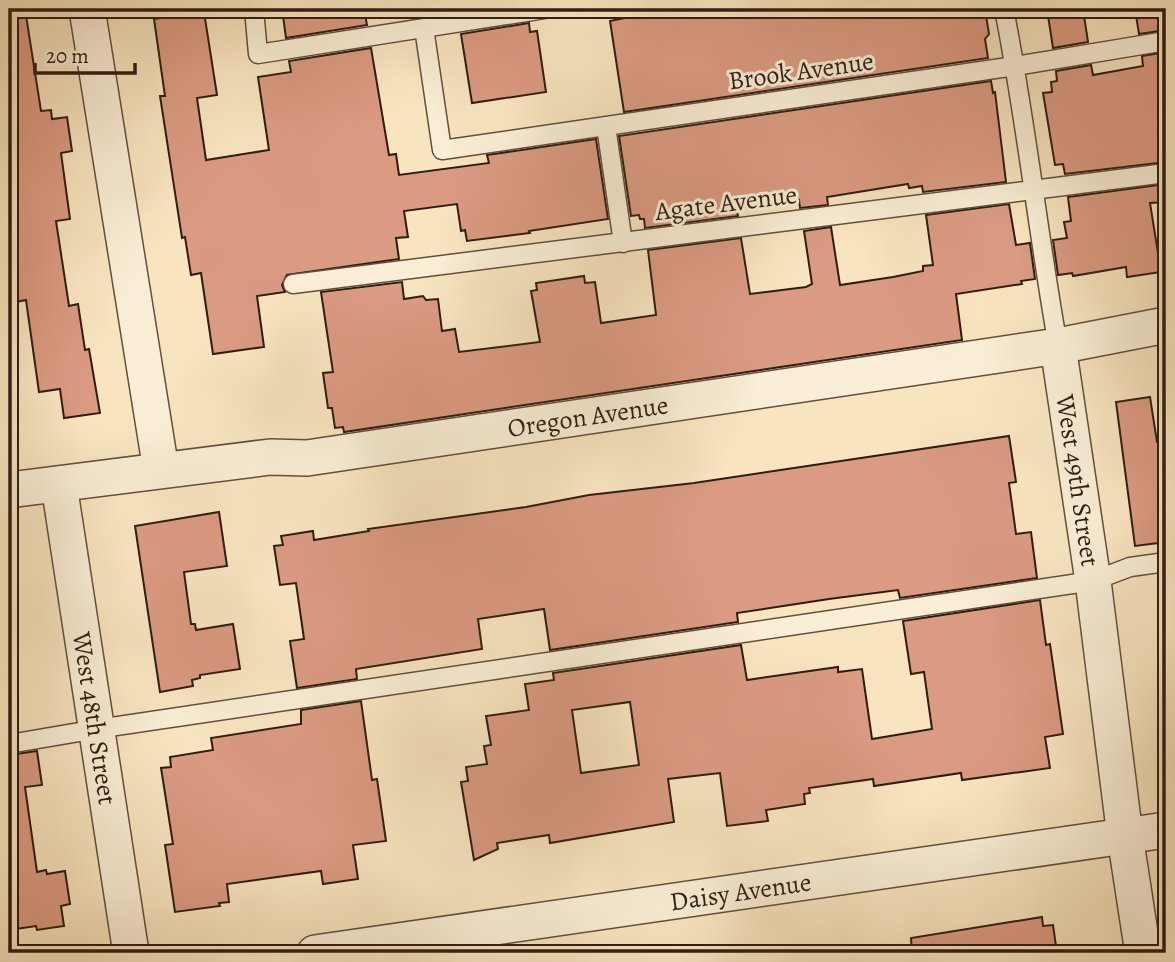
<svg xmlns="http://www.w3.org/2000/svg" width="1175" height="962" viewBox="0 0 1175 962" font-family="Alegreya,serif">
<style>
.building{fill:#db9a82;stroke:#2f1d12;stroke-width:2;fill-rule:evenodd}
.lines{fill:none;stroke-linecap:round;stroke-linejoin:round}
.lane-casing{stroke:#614f3e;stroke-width:21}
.street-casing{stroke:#614f3e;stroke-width:38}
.lane{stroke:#faeed6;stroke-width:18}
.street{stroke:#faeed6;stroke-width:35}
.labels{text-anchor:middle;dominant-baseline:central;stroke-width:6;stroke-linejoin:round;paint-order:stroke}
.street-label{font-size:26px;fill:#2f1d12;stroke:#faeed6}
</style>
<rect width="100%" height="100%" fill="#f8e5c0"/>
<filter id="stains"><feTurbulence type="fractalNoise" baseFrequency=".00286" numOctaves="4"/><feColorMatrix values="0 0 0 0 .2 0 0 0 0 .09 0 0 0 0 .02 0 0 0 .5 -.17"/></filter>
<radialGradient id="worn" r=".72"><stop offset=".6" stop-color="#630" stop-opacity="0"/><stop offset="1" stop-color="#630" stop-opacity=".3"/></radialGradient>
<!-- building -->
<path class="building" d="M 9,9 L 25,9 L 41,111 L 51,110 L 52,119 L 67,117 L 72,151 L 61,153 L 70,219 L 56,221 L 69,306 L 78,304 L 85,350 L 89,349 L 100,413 L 64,418 L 60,389 L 39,392 L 26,300 L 16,302 L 9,251 L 9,232 L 16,231 L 9,186 Z
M 282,9 L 364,9 L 367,25 L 286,38 Z
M 650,9 L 985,9 L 989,34 L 985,39 L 988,58 L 624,112 L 610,21 L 650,13 Z
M 1047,9 L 1083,9 L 1088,42 L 1053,48 Z
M 1135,9 L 1166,9 L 1166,30 L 1139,34 Z
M 204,12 L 217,95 L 197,98 L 206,160 L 269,150 L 258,77 L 291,72 L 289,61 L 371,48 L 389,155 L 396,154 L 399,175 L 489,163 L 487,155 L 596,139 L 608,219 L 529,231 L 530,233 L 467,241 L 465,230 L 461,231 L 457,204 L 404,211 L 408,237 L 396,238 L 399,259 L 287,275 L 282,285 L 285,292 L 257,296 L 264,347 L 213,354 L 201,273 L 191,275 L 185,237 L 182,238 L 160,96 L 165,96 L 154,19 Z
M 529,23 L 530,32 L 537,31 L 546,92 L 472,103 L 461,34 Z
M 1166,52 L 1166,162 L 1065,174 L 1063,164 L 1055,165 L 1043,93 L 1052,92 L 1051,82 L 1057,81 L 1056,71 L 1091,65 L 1093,75 L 1143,66 L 1142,56 Z
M 991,81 L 993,93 L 995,92 L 1006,182 L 923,192 L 922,186 L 909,188 L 908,184 L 827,197 L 828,205 L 800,208 L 799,200 L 736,208 L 738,216 L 645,228 L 644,219 L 640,219 L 639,215 L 631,216 L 619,136 Z
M 1166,184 L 1166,202 L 1150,203 L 1161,272 L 1127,277 L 1126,267 L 1073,276 L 1072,273 L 1058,275 L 1053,240 L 1067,238 L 1064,222 L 1071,221 L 1068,197 Z
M 1009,204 L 1016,245 L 1030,243 L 1035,279 L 1021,281 L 1022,284 L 956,294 L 962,340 L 344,432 L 343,427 L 335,428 L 332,408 L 328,408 L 323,373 L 333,372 L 321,292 L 402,282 L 404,299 L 423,296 L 426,300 L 438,299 L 442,331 L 455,329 L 459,352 L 540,342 L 531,291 L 537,290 L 536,283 L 584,276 L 585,283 L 595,282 L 601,323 L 656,315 L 648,250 L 741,238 L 750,294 L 806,287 L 812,284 L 804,231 L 831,227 L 840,285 L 893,277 L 923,271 L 923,266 L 933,265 L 926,215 Z
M 1150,397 L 1157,442 L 1166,441 L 1166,542 L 1135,546 L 1116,402 Z
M 1009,436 L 1016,482 L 1009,483 L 1016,534 L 1031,532 L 1037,578 L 900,598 L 898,590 L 829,599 L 737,613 L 738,622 L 550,650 L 544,609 L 478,619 L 482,649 L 356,669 L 357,679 L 297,688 L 290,641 L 304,639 L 296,583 L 280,585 L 274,546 L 283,545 L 281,536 L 313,531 L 314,540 L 369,531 L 368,529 L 526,507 L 589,495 L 694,483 Z
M 219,512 L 227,566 L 184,572 L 191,624 L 195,624 L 196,630 L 233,624 L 240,669 L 200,675 L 200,678 L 192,680 L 193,686 L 160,692 L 135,526 Z
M 1040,600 L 1046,645 L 1050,644 L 1063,734 L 1045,737 L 1050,768 L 962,780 L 961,773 L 874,786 L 873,779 L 809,788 L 810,793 L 804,794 L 805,804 L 766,810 L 768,821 L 727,826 L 720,773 L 668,779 L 674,822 L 550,843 L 549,835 L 497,843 L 498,849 L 474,860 L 461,782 L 468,781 L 466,767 L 487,764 L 484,746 L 491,745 L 486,716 L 529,710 L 525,684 L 554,680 L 553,673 L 741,645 L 747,680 L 838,667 L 838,672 L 862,669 L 872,739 L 932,729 L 924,672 L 911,674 L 903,621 ZM 630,702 L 639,765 L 581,773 L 572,710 Z
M 361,701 L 372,780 L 377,779 L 386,841 L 353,845 L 358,879 L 323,884 L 321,871 L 227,884 L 229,902 L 219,903 L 220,906 L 175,912 L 165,845 L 173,844 L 161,768 L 171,767 L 170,757 L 213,750 L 211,738 L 301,724 L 301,710 Z
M 37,751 L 42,785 L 25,787 L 37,872 L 46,870 L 47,874 L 65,871 L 70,904 L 61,906 L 64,926 L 37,930 L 36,926 L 9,930 L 9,755 Z
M 1042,917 L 1043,926 L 1053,925 L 1057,953 L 912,953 L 911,938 Z"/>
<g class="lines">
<!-- lane casing -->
<g class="lane-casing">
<path id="lane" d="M 254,9 L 258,54 L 545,9
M 1004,9 C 1026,120 1038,234 1058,346
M 424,28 L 442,150 L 1015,66 L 1166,41
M 606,126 L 623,243
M 293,284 L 1166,173
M 9,744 L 97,729 L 1093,581 L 1130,567 L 1166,562"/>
</g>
<!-- street casing -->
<g class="street-casing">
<g id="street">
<path d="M 87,9 L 161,470"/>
<path id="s1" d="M 1058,346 L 1093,581 L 1125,836 L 1143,953"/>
<path id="s2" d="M 59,485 L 131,953"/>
<path id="s3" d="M 9,490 L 270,457 L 307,458 L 1058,346 L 1166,325"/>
<path id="s4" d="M 315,953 L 1166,830"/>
</g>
</g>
<!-- lane -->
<use href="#lane" class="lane"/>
<!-- street -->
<use href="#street" class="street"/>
</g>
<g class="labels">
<!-- street labels -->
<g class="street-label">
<text transform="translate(801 71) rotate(-8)">Brook Avenue</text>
<text transform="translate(726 203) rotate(-7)">Agate Avenue</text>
<text stroke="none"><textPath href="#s3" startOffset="584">Oregon Avenue</textPath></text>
<text stroke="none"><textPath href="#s1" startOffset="136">West 49th Street</textPath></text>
<text stroke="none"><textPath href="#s2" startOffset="236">West 48th Street</textPath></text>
<text stroke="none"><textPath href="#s4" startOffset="430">Daisy Avenue</textPath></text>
</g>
</g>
<!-- margin -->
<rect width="1175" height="962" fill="none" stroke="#f8e5c0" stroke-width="35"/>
<rect x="10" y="10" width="1154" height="941" fill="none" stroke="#2f1d12" stroke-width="3.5"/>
<rect x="18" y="18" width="1140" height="927" fill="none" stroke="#2f1d12" stroke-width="2"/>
<!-- scale -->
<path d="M35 63v10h100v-10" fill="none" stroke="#2f1d12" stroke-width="3.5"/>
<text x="46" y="63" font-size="21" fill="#2f1d12" stroke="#faeed6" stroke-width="5" paint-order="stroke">20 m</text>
<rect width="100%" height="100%" filter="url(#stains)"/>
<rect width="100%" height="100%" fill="url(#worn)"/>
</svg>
